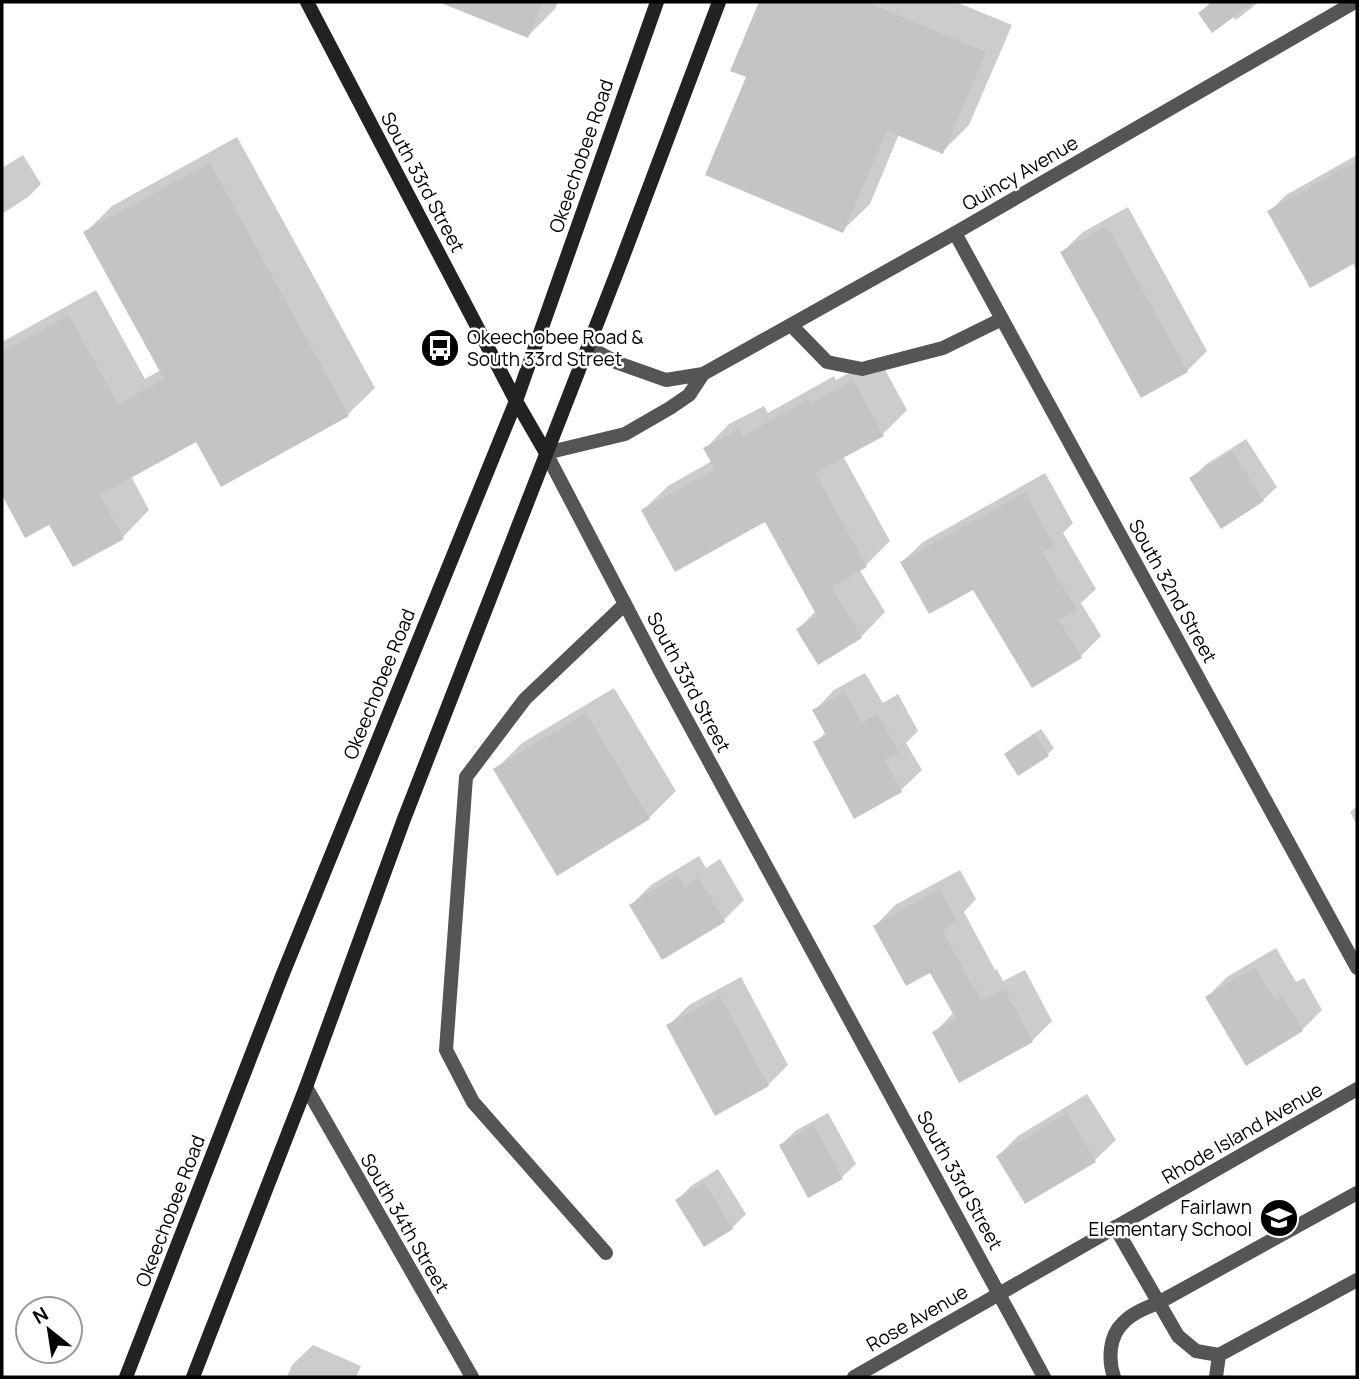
<svg xmlns="http://www.w3.org/2000/svg" width="1359" height="1379" viewBox="0 0 1359 1379" font-family="Manrope,sans-serif">
<style>
.shadow{fill:#0003}
.building{fill:#c4c4c4}
.lines{fill:none;stroke-linecap:round;stroke-linejoin:round}
.lane{stroke:#555;stroke-width:14}
.street{stroke:#555;stroke-width:14}
.secondary{stroke:#222;stroke-width:14}
.labels{text-anchor:middle;dominant-baseline:central;stroke-width:5;stroke-linejoin:round;paint-order:stroke}
.street-label{font-size:19px;fill:#000;stroke:#fff}
.poi-label{font-size:19px;fill:#000;stroke:#fff;text-anchor:start}
</style>
<rect width="100%" height="100%" fill="#fff"/>
<!-- shadow -->
<path class="shadow" d="M 445,2 L 558,2 L 555,9 L 528,36 L 445,3 Z
M 761,2 L 956,2 L 1012,25 L 969,125 L 942,152 L 899,134 L 870,204 L 843,230 L 749,77 L 732,70 Z
M 1211,2 L 1259,2 L 1236,20 L 1232,16 L 1200,13 Z
M 237,137 L 375,388 L 348,414 L 197,440 L 131,476 L 149,510 L 123,537 L 50,522 L 26,535 L 2,492 L 2,342 L 96,290 L 145,379 L 161,370 L 85,233 L 112,206 Z
M 23,155 L 41,184 L 28,197 L 2,214 L 2,168 Z
M 1357,155 L 1357,271 L 1352,262 L 1270,211 L 1286,195 Z
M 1128,207 L 1207,351 L 1187,371 L 1062,252 L 1083,232 Z
M 878,357 L 907,410 L 883,434 L 843,456 L 890,541 L 866,565 L 859,569 L 885,612 L 861,637 L 798,629 L 816,611 L 766,520 L 643,510 L 668,486 L 712,461 L 705,449 L 729,424 L 764,406 L 768,413 L 834,376 L 836,380 Z
M 1246,439 L 1277,487 L 1263,500 L 1191,479 L 1205,465 Z
M 1045,473 L 1073,523 L 1063,533 L 1096,589 L 1081,603 L 1101,636 L 1081,656 L 973,588 L 902,562 L 923,542 Z
M 865,673 L 883,703 L 898,694 L 918,731 L 906,743 L 922,770 L 901,790 L 855,816 L 815,743 L 826,732 L 814,711 L 834,690 Z
M 614,688 L 676,791 L 649,818 L 495,770 L 522,743 Z
M 1041,729 L 1054,748 L 1047,755 L 1006,754 L 1012,748 Z
M 1357,806 L 1357,825 L 1350,812 Z
M 699,856 L 706,868 L 720,859 L 744,900 L 724,920 L 631,905 L 651,885 Z
M 960,870 L 976,899 L 964,912 L 995,970 L 997,969 L 1003,981 L 1025,970 L 1052,1021 L 1032,1041 L 934,1033 L 954,1012 L 931,970 L 875,926 L 895,905 Z
M 1276,948 L 1296,982 L 1304,978 L 1322,1010 L 1302,1030 L 1207,997 L 1227,977 Z
M 741,977 L 788,1065 L 768,1085 L 668,1026 L 689,1005 Z
M 1087,1094 L 1116,1140 L 1095,1160 L 1026,1202 L 998,1156 L 1018,1136 Z
M 828,1113 L 856,1164 L 842,1177 L 809,1196 L 781,1145 L 795,1131 Z
M 718,1169 L 746,1214 L 732,1228 L 705,1245 L 677,1200 L 691,1186 Z
M 313,1345 L 361,1366 L 356,1377 L 287,1377 L 292,1365 Z"/>
<!-- building -->
<path class="building" d="M 441,2 L 543,2 L 528,38 L 441,3 Z
M 759,2 L 866,2 L 986,52 L 943,154 L 887,131 L 843,233 L 705,175 L 746,77 L 730,71 Z
M 1213,2 L 1254,2 L 1212,33 L 1198,13 Z
M 1357,161 L 1357,262 L 1310,288 L 1267,211 Z
M 210,163 L 349,416 L 221,487 L 196,442 L 100,495 L 124,539 L 73,567 L 49,525 L 25,538 L 2,495 L 2,352 L 69,315 L 118,404 L 164,379 L 83,232 Z
M 1107,226 L 1188,372 L 1141,398 L 1060,252 Z
M 853,380 L 884,436 L 815,473 L 867,567 L 831,587 L 862,638 L 818,665 L 796,629 L 817,616 L 765,522 L 675,572 L 641,510 L 715,469 L 703,448 L 739,429 L 743,436 L 809,399 L 811,403 Z
M 1232,451 L 1264,501 L 1221,529 L 1189,478 Z
M 1025,492 L 1054,545 L 1042,552 L 1077,610 L 1059,620 L 1082,658 L 1032,688 L 973,590 L 929,614 L 900,562 Z
M 845,692 L 862,723 L 877,713 L 899,753 L 885,760 L 902,792 L 854,819 L 813,742 L 826,735 L 812,710 Z
M 586,713 L 650,819 L 557,876 L 493,769 Z
M 1034,734 L 1049,756 L 1018,776 L 1004,754 Z
M 678,875 L 685,887 L 699,878 L 725,922 L 662,960 L 629,905 Z
M 939,889 L 957,921 L 942,930 L 974,989 L 976,989 L 982,1000 L 1004,989 L 1033,1042 L 959,1083 L 932,1032 L 956,1019 L 930,973 L 906,986 L 873,926 Z
M 1255,967 L 1276,1002 L 1283,997 L 1303,1031 L 1246,1066 L 1205,997 Z
M 720,996 L 769,1086 L 715,1116 L 666,1025 Z
M 1067,1113 L 1096,1162 L 1025,1204 L 996,1156 Z
M 814,1125 L 843,1179 L 808,1198 L 779,1145 Z
M 704,1182 L 733,1229 L 704,1247 L 675,1200 Z"/>
<g class="lines">
<!-- lane -->
<path class="lane" d="M 791,325 L 827,362 L 862,369 L 943,348 L 1002,319
M 1115,1227 L 1178,1336 L 1196,1351 L 1219,1355 L 1357,1280
M 606,1253 L 473,1102 L 446,1050 L 466,777 L 525,699 L 625,604
M 1114,1377 C 1108,1360 1109,1336 1123,1323 C 1132,1313 1146,1308 1158,1303 L 1357,1193
M 1216,1377 L 1219,1355"/>
<!-- street -->
<path class="street" d="M 955,233 L 1357,968
M 588,347 L 618,363 L 666,380 L 703,374 L 955,233 L 1355,2
M 703,374 L 689,395 L 670,408 L 625,434 L 546,453 L 659,669 L 1044,1377
M 306,1087 L 472,1377
M 854,1377 L 1357,1089"/>
<!-- secondary -->
<path class="secondary" d="M 307,2 L 516,401 L 546,453
M 126,1377 L 282,976 L 516,401 L 657,2
M 193,1377 L 306,1087 L 404,819 L 621,262 L 719,2"/>
</g>
<!-- icons -->
<defs>
<g id="bus-disc" transform="scale(2.0125)"><circle r="9.5" fill="#000" stroke="#fff"/><path d="M-5-6H5V4H4V6H2V4H-2V6H-4V4H-5ZM-3.5-4V0h7V-4ZM-3.5 1.2v1.5H-2V1.2ZM2 1.2v1.5H3.5V1.2Z" fill="#fff"/></g>
<g id="school-disc" transform="scale(2.0125)"><circle r="9.5" fill="#000" stroke="#fff"/><path d="M0-5L7-2L0 1L-7-2ZM-4 1L0 2.5L4 1V4Q0 6-4 4Z" fill="#fff"/></g>
</defs>
<g fill-rule="evenodd">
<use href="#bus-disc" x="440" y="348"/>
<use href="#school-disc" x="1279" y="1218"/>
</g>
<g class="labels">
<!-- street labels -->
<g class="street-label">
<text transform="translate(581 156) rotate(-71)">Okeechobee Road</text>
<text transform="translate(1020 173) rotate(-30)">Quincy Avenue</text>
<text transform="translate(423 182) rotate(62)">South 33rd Street</text>
<text transform="translate(1173 591) rotate(61)">South 32nd Street</text>
<text transform="translate(689 682) rotate(62)">South 33rd Street</text>
<text transform="translate(379 684) rotate(-68)">Okeechobee Road</text>
<text transform="translate(1242 1133) rotate(-30)">Rhode Island Avenue</text>
<text transform="translate(960 1180) rotate(61)">South 33rd Street</text>
<text transform="translate(170 1211) rotate(-69)">Okeechobee Road</text>
<text transform="translate(405 1223) rotate(60)">South 34th Street</text>
<text transform="translate(917 1318) rotate(-30)">Rose Avenue</text>
</g>
<!-- poi labels -->
<g class="poi-label">
<text x="467" y="337">Okeechobee Road &amp;<tspan x="467" dy="22">South 33rd Street</tspan></text>
<text x="1252" y="1207" text-anchor="end">Fairlawn<tspan x="1252" dy="22">Elementary School</tspan></text>
</g>
</g>
<!-- border -->
<rect width="1359" height="1379" fill="none" stroke="#000000" stroke-width="7"/>
<!-- north arrow -->
<g transform="translate(49 1330) rotate(330)"><circle r="33" fill="#ffffff" stroke="#999999" stroke-width="2"/>
<path d="M0-5L12 26L0 18L-12 26Z" fill="#000000"/>
<text y="-10" font-size="19" font-weight="bold" text-anchor="middle" fill="#000000">N</text>
</g>
</svg>
